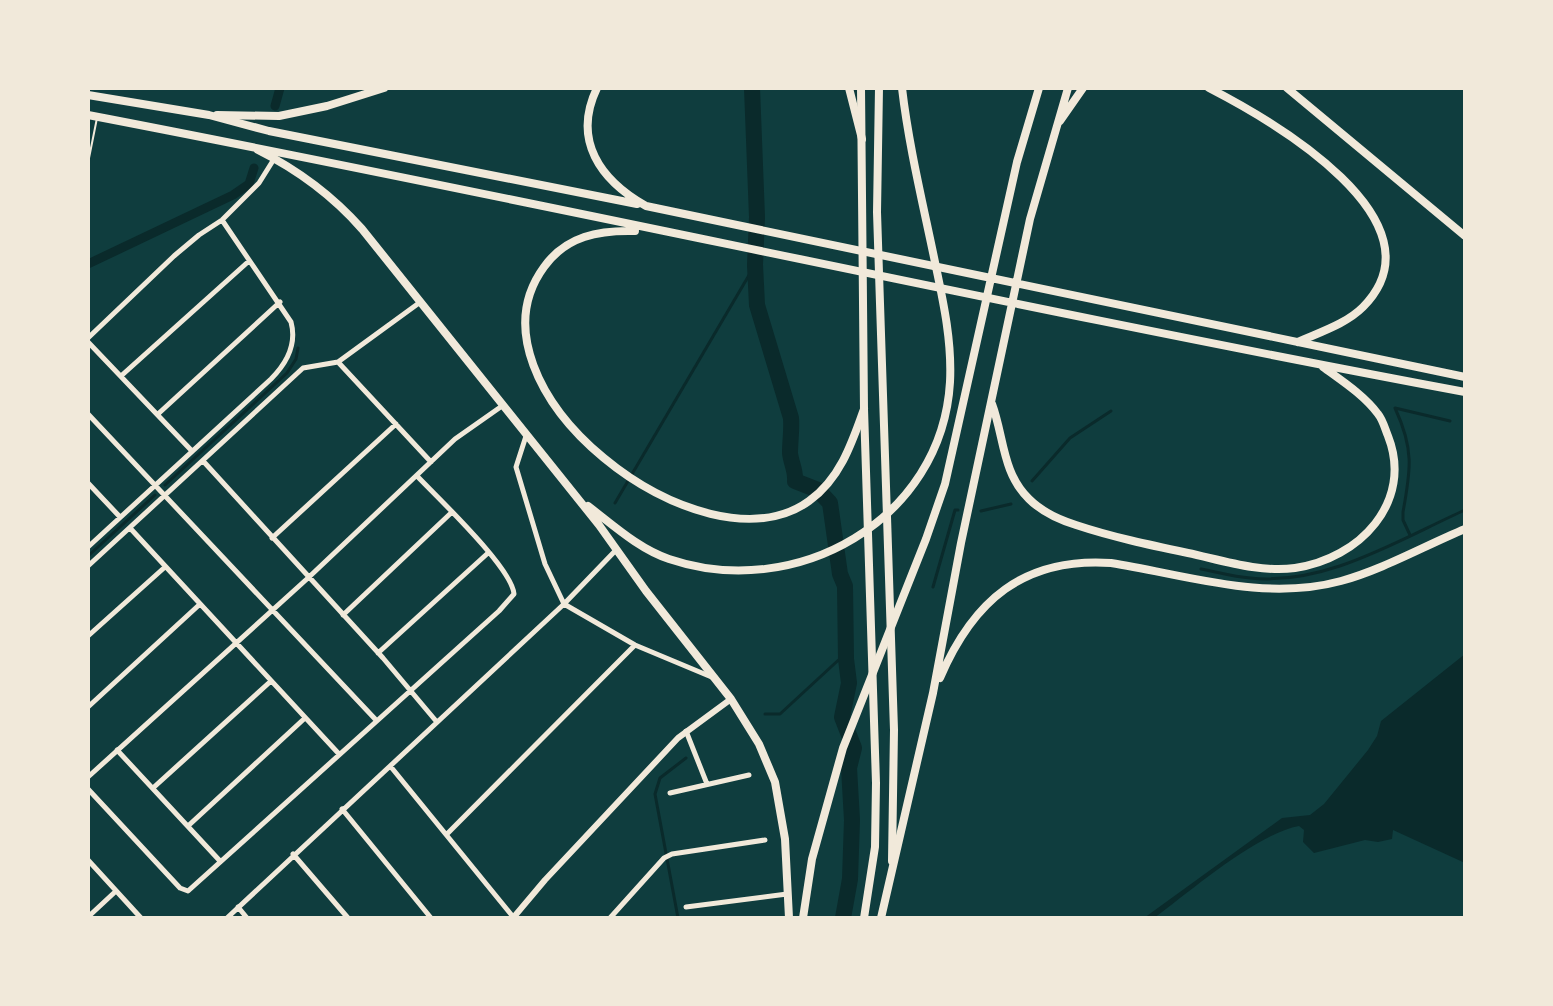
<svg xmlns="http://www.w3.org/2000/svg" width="1553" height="1006" viewBox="0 0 1553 1006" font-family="Overpass,sans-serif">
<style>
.water{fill:#0a2a2b}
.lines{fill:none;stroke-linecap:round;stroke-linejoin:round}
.stream{stroke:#0a2a2b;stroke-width:3}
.canal{stroke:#0a2a2b;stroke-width:9}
.river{stroke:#0a2a2b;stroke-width:16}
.service{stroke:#f1e9da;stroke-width:2}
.minor{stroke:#f1e9da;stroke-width:5}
.tertiary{stroke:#f1e9da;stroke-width:6}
.primary{stroke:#f1e9da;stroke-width:8}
.trunk{stroke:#f1e9da;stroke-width:8}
</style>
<rect width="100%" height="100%" fill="#0f3d3e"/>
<!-- water -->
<path class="water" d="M 1465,654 L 1465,863 L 1393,830 L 1392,839 L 1378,842 L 1365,840 L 1314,853 L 1303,842 L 1304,830 L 1299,826 C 1256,834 1191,891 1154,918 L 1144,918 L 1282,818 L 1310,815 L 1324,804 L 1368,750 L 1377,736 L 1381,721 Z"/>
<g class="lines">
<!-- stream -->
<path class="stream" d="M 244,189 L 244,188
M 1032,481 L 1070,438 L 1111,411
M 165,485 L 287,373 L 296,359 L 298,348
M 615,503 L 755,265
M 981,511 L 1011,504
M 1410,535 L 1403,520 L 1403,512 C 1411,469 1414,449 1395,408 L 1450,421
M 88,556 L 155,495
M 1201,569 C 1217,572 1234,577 1250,578 C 1326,586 1398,540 1465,510
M 933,587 L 955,510 L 958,510
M 765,714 L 780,714 L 845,654
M 678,918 L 655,794 L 660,778 L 686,758"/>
<!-- canal -->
<path class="canal" d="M 275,106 L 280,88
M 88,264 L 233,195 L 249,184 L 254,168"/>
<!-- river -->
<path class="river" d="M 752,88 L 757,217 L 755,265 L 757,305 L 791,418 C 792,430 790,441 790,453 C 791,463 796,471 795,481 L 818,490 L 830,503 L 840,574 L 845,586 L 846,659 L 849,683 L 842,717 L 854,748 L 849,768 L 852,820 L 850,879 L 843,918"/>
<!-- service -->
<path class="service" d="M 88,163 L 97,118"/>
<!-- minor -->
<path class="minor" d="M 88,338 L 174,256 L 199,235 L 222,220 L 259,183 L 274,159
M 88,342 L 191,450
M 338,362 L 431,462
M 338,362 L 419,303
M 121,376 L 249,261
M 88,414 L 376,720
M 158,414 L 280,302
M 526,436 L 516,467 L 545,564 L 564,604 L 635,645 L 714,678
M 204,462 L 383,658 L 436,721
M 88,483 L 120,517
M 130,528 L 339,754
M 272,538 L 396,424
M 88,547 L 271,379 C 286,364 297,344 291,322 L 222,220
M 88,566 L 303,368 L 338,362
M 343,615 L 451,513
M 88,636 L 165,567
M 378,653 L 488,553
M 88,707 L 199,605
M 686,731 L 707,784
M 117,750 L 220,861
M 391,767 L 514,918
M 88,777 L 308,578 L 455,439 L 502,406
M 153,788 L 271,681
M 88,789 L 180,888 L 188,891 L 499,611 L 514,594 C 512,568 438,498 417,476
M 670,793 L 749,775
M 342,809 L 431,918
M 188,826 L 305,718
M 447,834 L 635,645
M 293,854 L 348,918
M 88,860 L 141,918
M 238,907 L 247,918
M 686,907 L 787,894
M 88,917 L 116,891
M 227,918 L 564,604 L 616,550
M 610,918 L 664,858 L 672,854 L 765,840"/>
<!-- tertiary -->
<path class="tertiary" d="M 513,918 L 545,880 L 678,738 L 731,699"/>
<!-- primary -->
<path class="primary" d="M 861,88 L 864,409 L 876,783 L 875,847 L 864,918
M 879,88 L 877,212 L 894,730 L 892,861
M 217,115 L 279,116 L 327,106 L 384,88
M 258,150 C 298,170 332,195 362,229 L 599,525 L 646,591 L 731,699 L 759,744 L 775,782 L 785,839 L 789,918
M 588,506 C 613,525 639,549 669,559 C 796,602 942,520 950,382 C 952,343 944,305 936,267 C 924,208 909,148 902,88"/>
<!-- trunk -->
<path class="trunk" d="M 597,88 C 572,140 600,180 646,206 L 1465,377
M 849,88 L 862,139
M 1209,88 C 1271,120 1448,221 1363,307 C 1346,324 1320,332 1298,342
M 1287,88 L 1465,236
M 88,95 L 209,115 L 269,131 L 637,204
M 88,115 C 548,203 1005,306 1465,392
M 1060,121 L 1083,88
M 635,231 C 599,230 566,236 544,267 C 456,387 703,578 809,501 C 840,479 852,443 864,409
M 992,404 C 1004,436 1002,473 1029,499 C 1041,511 1060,520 1076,525 C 1112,537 1150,545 1188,553 C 1221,560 1260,573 1295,568 C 1359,559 1414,502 1388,436 C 1385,429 1383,420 1378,414 C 1364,395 1342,381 1323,367
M 940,678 C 973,601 1023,557 1111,563 C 1187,575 1264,602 1341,581 C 1384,569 1424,546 1465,529
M 803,918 L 812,859 L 843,748 L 926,539 L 945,484 L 1017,162 L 1039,88
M 881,918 L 933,693 L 961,543 L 1030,219 L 1068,88"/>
</g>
<!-- border -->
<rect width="1553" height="1006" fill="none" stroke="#f1e9da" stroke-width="180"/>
</svg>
